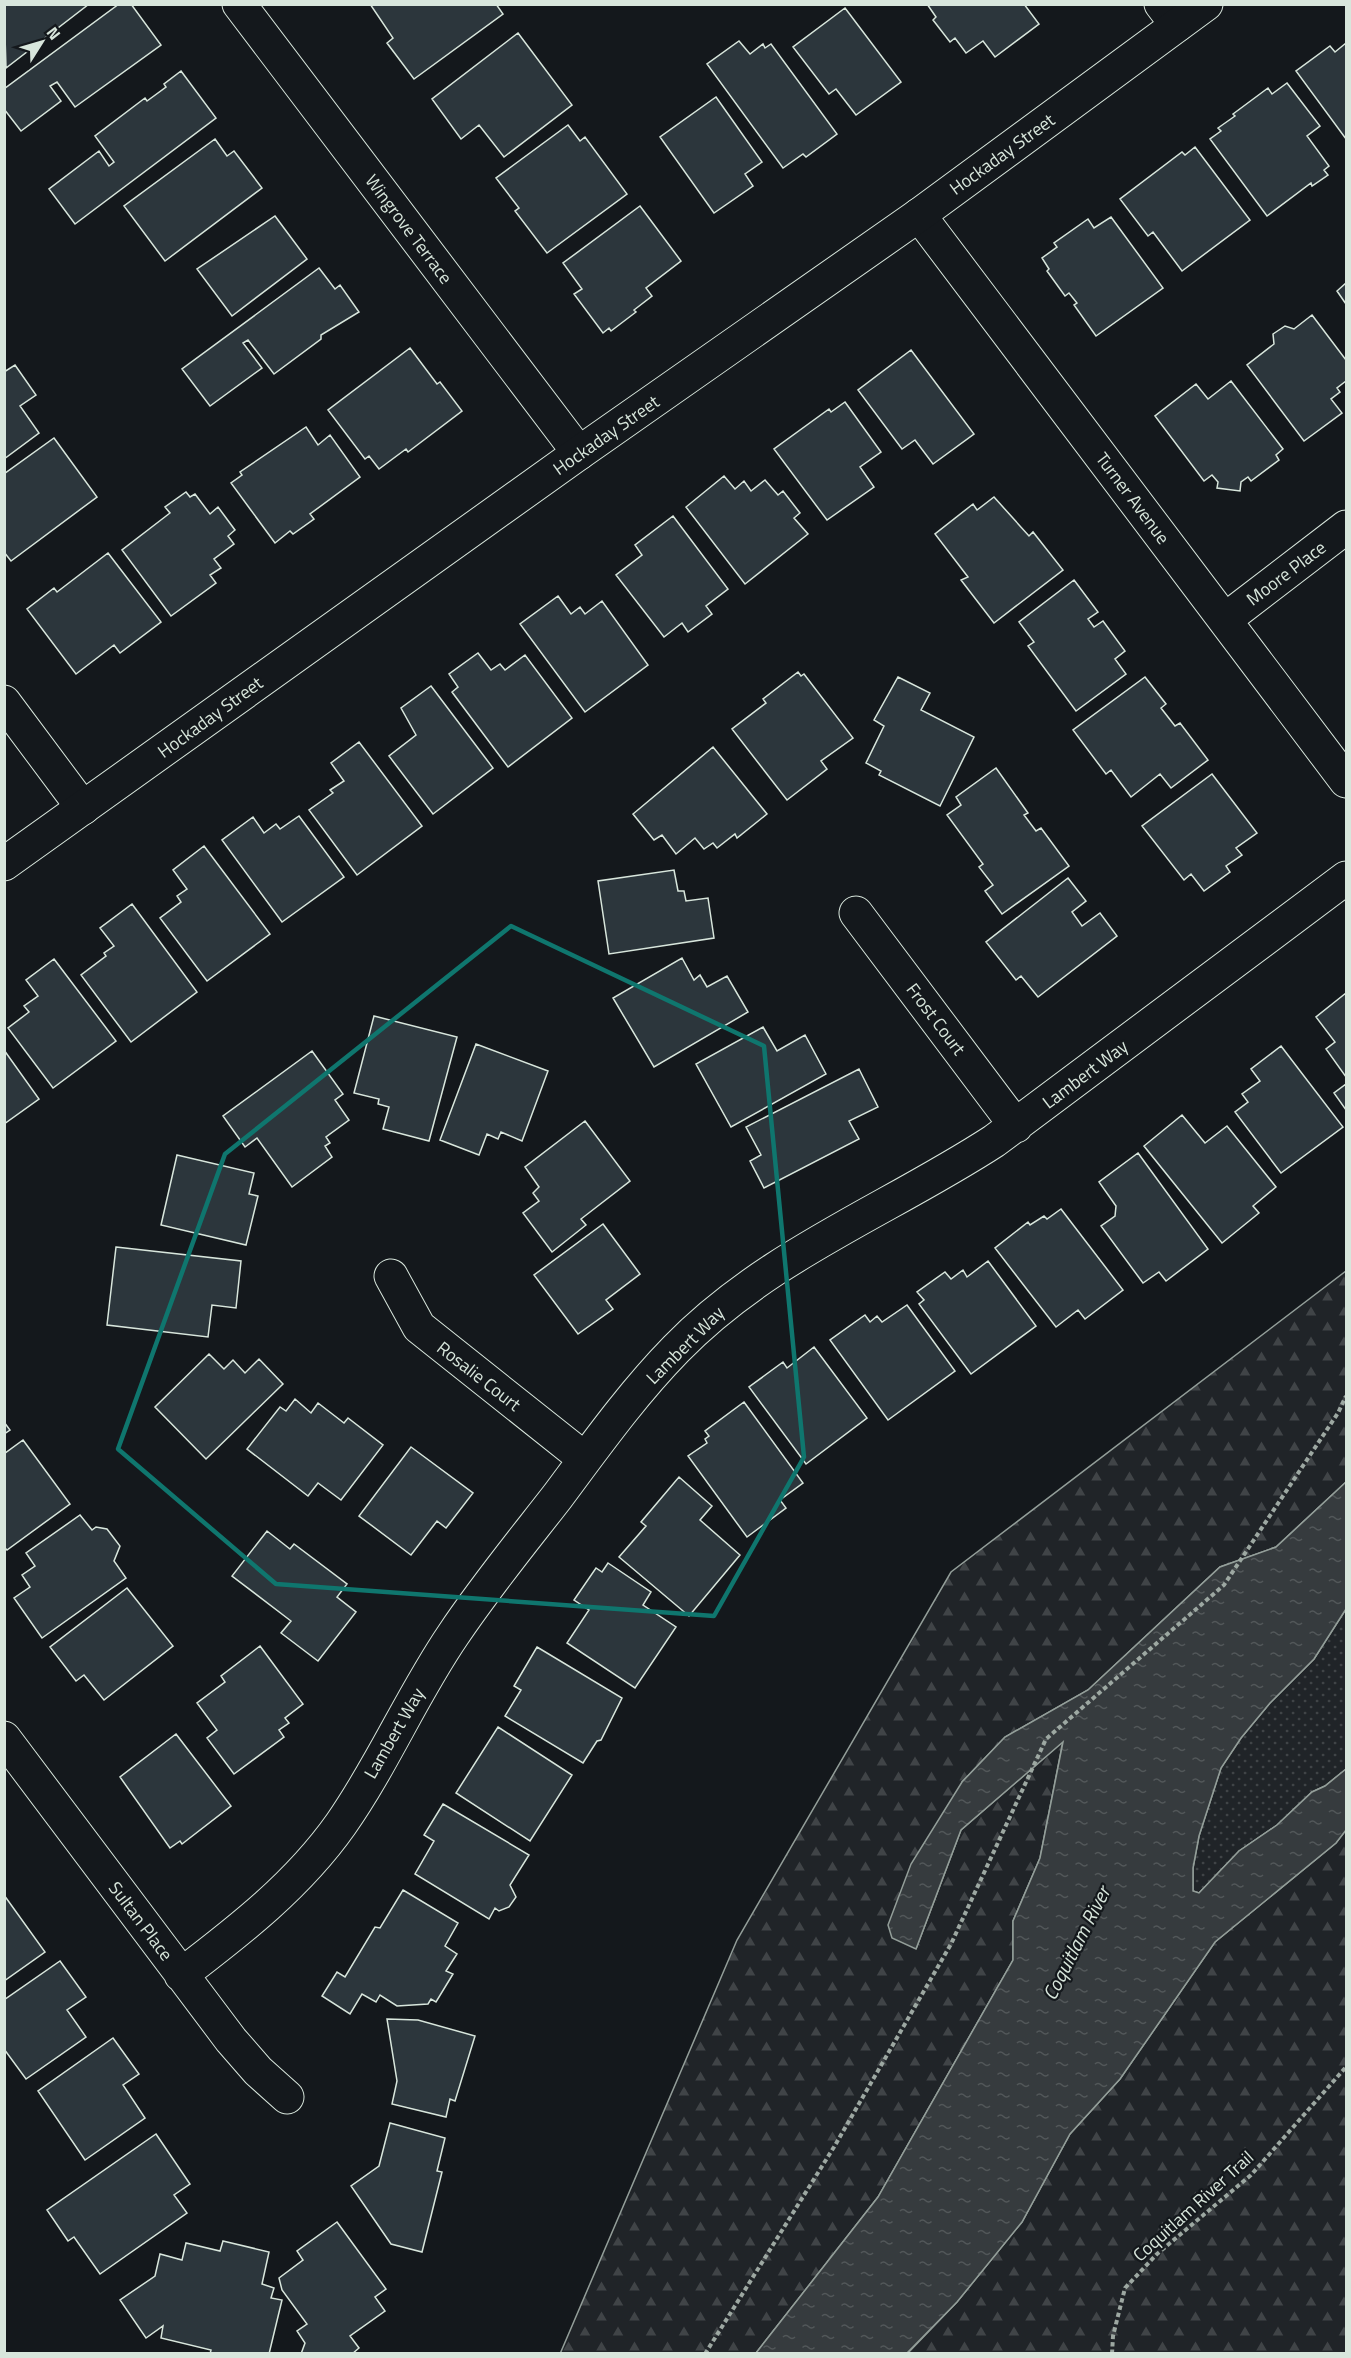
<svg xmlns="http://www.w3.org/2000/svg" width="1351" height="2358" viewBox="0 0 1351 2358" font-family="'Titillium Web',sans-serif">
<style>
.grass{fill:url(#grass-dots);stroke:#939e99;stroke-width:1.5}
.forest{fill:url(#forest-firs);stroke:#939e99;stroke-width:1.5}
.water{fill:url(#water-ripples);stroke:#939e99;stroke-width:1.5}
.building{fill:#2c363c;stroke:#d8e6dc;stroke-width:1.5}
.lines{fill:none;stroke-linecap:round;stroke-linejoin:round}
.street-casing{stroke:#d8e6dc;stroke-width:35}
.secondary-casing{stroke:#d8e6dc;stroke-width:35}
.path{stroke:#9da8a2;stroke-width:4;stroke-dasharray:4.5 3;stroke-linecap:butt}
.street{stroke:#14181c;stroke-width:33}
.secondary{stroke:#14181c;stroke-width:33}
.marked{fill:none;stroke:#0f766e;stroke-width:4.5;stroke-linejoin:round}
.labels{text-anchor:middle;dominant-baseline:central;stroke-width:4.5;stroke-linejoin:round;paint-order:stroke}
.street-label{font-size:18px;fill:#d8e6dc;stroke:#14181c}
.water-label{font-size:20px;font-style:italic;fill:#d8e6dc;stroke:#14181c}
</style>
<defs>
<pattern id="grass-dots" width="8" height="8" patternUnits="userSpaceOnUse" patternTransform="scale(1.5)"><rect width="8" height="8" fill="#202428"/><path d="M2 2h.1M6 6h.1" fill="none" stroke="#404447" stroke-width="1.8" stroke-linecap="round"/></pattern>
<pattern id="forest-firs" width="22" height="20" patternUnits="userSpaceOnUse" patternTransform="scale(1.5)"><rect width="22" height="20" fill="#202428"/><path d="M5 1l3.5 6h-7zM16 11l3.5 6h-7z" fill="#404447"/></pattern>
<pattern id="water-ripples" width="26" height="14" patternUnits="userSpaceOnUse" patternTransform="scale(1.5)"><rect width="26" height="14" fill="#363b3e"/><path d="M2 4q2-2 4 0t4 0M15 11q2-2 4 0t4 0" fill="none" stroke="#525759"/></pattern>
</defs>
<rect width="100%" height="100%" fill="#14181c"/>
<!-- grass -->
<path class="grass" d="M 1346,1609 L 1346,1769 L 1325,1786 L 1312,1792 L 1277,1825 L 1239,1851 L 1199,1893 L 1193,1891 L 1193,1868 L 1199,1836 L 1221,1768 L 1241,1738 L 1270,1703 L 1314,1659 Z"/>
<!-- forest -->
<path class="forest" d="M 1346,1271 L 1346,1482 L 1276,1547 L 1220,1567 L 1088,1690 L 1005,1737 L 962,1782 L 916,1949 L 961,1830 L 1063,1741 L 1040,1858 L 1013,1921 L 1013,1960 L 878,2197 L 756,2353 L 560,2354 L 737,1940 L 951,1572 Z
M 1346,1830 L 1346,2353 L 907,2354 L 957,2302 L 1022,2222 L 1070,2134 L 1120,2079 L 1215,1942 L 1336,1843 Z"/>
<!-- water -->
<path class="water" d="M 1346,1482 L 1346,1609 L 1314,1659 L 1270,1703 L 1241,1738 L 1221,1768 L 1199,1836 L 1193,1868 L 1193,1891 L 1199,1893 L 1239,1851 L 1277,1825 L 1312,1792 L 1325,1786 L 1346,1769 L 1346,1830 L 1336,1843 L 1215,1942 L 1120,2079 L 1070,2134 L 1022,2222 L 957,2302 L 907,2353 L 756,2353 L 878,2197 L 1013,1960 L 1013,1921 L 1040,1858 L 1063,1742 L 961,1830 L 916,1949 L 892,1938 L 888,1925 L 911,1864 L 962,1782 L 1005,1737 L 1088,1690 L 1220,1567 L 1276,1547 Z"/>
<!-- building -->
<path class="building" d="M 4,4 L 89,4 L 6,68 Z
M 119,4 L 131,4 L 161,45 L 75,107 L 57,82 L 50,86 L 61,101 L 21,131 L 4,109 L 4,89 Z
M 370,4 L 496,4 L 503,14 L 414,79 L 387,43 L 393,38 Z
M 927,4 L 1024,4 L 1039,24 L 995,57 L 983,41 L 966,53 L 955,38 L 950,42 L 933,20 L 936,17 Z
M 845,8 L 901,82 L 856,115 L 836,89 L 829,94 L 793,47 Z
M 518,33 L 572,105 L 504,157 L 479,125 L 461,139 L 432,99 Z
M 739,41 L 750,54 L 763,44 L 765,48 L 771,44 L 837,134 L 806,157 L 803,154 L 783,168 L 707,64 Z
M 1346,43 L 1346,139 L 1296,71 L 1330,46 L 1335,52 Z
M 181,71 L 216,118 L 75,224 L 49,189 L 99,151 L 109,166 L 114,162 L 95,136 L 145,98 L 147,101 L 166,87 L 164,84 Z
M 1287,83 L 1320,126 L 1307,136 L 1329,166 L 1324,170 L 1328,175 L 1312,186 L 1311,183 L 1267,216 L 1210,139 L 1221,131 L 1218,128 L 1235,116 L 1233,114 L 1268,88 L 1272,94 Z
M 716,97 L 762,162 L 745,174 L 753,186 L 714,213 L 660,137 Z
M 568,125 L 580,141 L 585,137 L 627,194 L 547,253 L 515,211 L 519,208 L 496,178 Z
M 215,139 L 227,156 L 234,151 L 262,188 L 165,261 L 124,206 Z
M 1195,147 L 1250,220 L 1182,271 L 1153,232 L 1148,236 L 1120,199 L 1182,152 L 1185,155 Z
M 640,206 L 681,261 L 646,288 L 652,296 L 634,310 L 636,312 L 611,331 L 609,328 L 603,333 L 574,294 L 582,289 L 563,263 Z
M 275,216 L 307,259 L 232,316 L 197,269 Z
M 1111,217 L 1163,288 L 1096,336 L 1074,305 L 1077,303 L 1069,293 L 1065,296 L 1047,271 L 1049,269 L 1042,258 L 1057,247 L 1054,243 L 1088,219 L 1094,228 Z
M 319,268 L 335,289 L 340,285 L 359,312 L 321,335 L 321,339 L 274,374 L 248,340 L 243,343 L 262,368 L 210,406 L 182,369 Z
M 1346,283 L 1346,304 L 1337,291 Z
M 1312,315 L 1346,360 L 1346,381 L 1337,388 L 1340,392 L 1331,399 L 1342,413 L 1304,441 L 1247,365 L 1274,344 L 1273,334 L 1285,326 L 1294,329 Z
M 410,348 L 437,384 L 440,382 L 462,411 L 408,452 L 406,449 L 379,469 L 369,456 L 365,459 L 328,410 Z
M 911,350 L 974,434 L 933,464 L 915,440 L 902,449 L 858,390 Z
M 15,365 L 36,395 L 20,406 L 39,433 L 4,459 L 4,372 Z
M 1231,381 L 1283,449 L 1276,455 L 1279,460 L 1251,481 L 1248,477 L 1241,482 L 1240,491 L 1217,488 L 1218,482 L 1212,475 L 1204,481 L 1155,416 L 1196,384 L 1208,399 Z
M 845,402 L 881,452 L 860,467 L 874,487 L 827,520 L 774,449 L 829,409 L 831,412 Z
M 306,427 L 318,445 L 330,435 L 360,477 L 310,514 L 314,519 L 293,534 L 290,531 L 275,543 L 231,483 L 242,475 L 240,472 Z
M 54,438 L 97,497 L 11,561 L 4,552 L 4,474 Z
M 724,476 L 735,489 L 744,481 L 751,491 L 765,480 L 778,495 L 783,491 L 800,513 L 794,518 L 808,534 L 745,584 L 686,507 Z
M 186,492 L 190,497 L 195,494 L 210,514 L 218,507 L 235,530 L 228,536 L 234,544 L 214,559 L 221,568 L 210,575 L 216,583 L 171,616 L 122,550 L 170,513 L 165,507 Z
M 994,497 L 1029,536 L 1033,532 L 1063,570 L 994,623 L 961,580 L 968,577 L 935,534 L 973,504 L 977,510 Z
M 673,516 L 728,589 L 706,606 L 712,614 L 688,632 L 682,623 L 664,637 L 616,575 L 642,555 L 635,545 Z
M 108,553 L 161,622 L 120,653 L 114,645 L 76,674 L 27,609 L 54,588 L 57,592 Z
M 1074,580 L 1098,612 L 1088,619 L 1094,627 L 1103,621 L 1125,651 L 1115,659 L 1126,674 L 1076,711 L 1028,646 L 1034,642 L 1019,622 Z
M 558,596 L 571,614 L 580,607 L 585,614 L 602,601 L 648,665 L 585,712 L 520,624 Z
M 478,653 L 491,670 L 500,664 L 505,670 L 525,655 L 572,718 L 508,767 L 452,692 L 458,687 L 449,674 Z
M 798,672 L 801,676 L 804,674 L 853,738 L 821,761 L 827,769 L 787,800 L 732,729 L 766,703 L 763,699 Z
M 898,677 L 930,693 L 921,710 L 974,737 L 940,806 L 879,775 L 881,771 L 866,763 L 884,726 L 874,720 Z
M 1145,677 L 1166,704 L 1161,708 L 1175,726 L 1180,723 L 1208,760 L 1171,788 L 1160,774 L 1131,797 L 1111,770 L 1106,774 L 1073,730 Z
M 431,686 L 493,768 L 433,814 L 389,756 L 416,735 L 401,708 Z
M 359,742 L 422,826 L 357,875 L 309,810 L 333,793 L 330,790 L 344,781 L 331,763 Z
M 713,747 L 767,814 L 737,838 L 735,834 L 717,848 L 713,843 L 704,849 L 695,838 L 676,854 L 662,835 L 654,840 L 633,814 Z
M 996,768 L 1028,813 L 1024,815 L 1036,831 L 1041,828 L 1069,866 L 1002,914 L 985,891 L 993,885 L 979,867 L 983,864 L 947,815 L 961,805 L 956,797 Z
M 1212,774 L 1257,833 L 1236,848 L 1242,855 L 1226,866 L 1230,872 L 1204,891 L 1191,874 L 1184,880 L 1142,826 Z
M 299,816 L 344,877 L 282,922 L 222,840 L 253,817 L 264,833 L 276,824 L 280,829 Z
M 204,846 L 270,934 L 207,981 L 160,918 L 181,902 L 177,896 L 187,889 L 173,870 Z
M 674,870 L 678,891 L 684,891 L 686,901 L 708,898 L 714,938 L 609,954 L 598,881 Z
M 1068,878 L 1086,901 L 1072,912 L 1082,926 L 1100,913 L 1117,936 L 1038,997 L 1021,976 L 1016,980 L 986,942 Z
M 132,904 L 197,992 L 131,1042 L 81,975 L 106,956 L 104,953 L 114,946 L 100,928 Z
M 682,958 L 694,980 L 700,975 L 707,987 L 727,976 L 748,1012 L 654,1067 L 613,998 Z
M 54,959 L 116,1041 L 53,1088 L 8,1028 L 29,1012 L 24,1006 L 38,996 L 26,980 Z
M 1346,993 L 1346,1077 L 1326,1049 L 1335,1042 L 1316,1017 Z
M 374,1016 L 457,1037 L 429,1141 L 383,1129 L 389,1107 L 378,1104 L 379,1099 L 354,1093 Z
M 763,1027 L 777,1051 L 805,1035 L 826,1074 L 731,1127 L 696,1064 Z
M 476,1044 L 548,1071 L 522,1141 L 501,1132 L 498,1139 L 487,1134 L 479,1155 L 440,1140 Z
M 1281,1046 L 1343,1127 L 1281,1173 L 1235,1112 L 1248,1102 L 1242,1094 L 1260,1081 L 1251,1069 Z
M 4,1050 L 39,1099 L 4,1124 Z
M 312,1051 L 343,1094 L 335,1100 L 349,1120 L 326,1137 L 330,1143 L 325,1146 L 332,1157 L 292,1187 L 257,1138 L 245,1147 L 223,1116 Z
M 859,1069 L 878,1107 L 849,1121 L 859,1139 L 764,1188 L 750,1161 L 761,1155 L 746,1127 Z
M 1346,1084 L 1346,1110 L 1334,1093 Z
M 1182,1115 L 1205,1143 L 1227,1126 L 1276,1187 L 1253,1206 L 1259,1213 L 1222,1243 L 1144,1146 Z
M 585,1121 L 630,1181 L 581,1219 L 586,1225 L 552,1252 L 523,1213 L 539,1201 L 533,1193 L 539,1187 L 525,1167 Z
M 1138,1153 L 1208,1249 L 1166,1281 L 1159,1272 L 1143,1283 L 1101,1226 L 1115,1216 L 1116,1206 L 1099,1182 Z
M 177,1155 L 254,1173 L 249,1194 L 258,1196 L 246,1245 L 161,1225 Z
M 1061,1209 L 1123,1290 L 1085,1319 L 1078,1310 L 1056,1327 L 995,1248 L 1028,1222 L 1030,1225 L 1044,1216 L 1047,1219 Z
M 603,1224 L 640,1274 L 606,1300 L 613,1309 L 578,1334 L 534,1275 Z
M 116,1247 L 241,1261 L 236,1308 L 212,1305 L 208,1337 L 107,1325 Z
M 988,1261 L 1036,1326 L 971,1374 L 919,1304 L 924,1300 L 917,1292 L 945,1272 L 951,1279 L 963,1270 L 967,1277 Z
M 907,1305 L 955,1371 L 888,1420 L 830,1340 L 865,1315 L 870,1322 L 877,1316 L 882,1322 Z
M 814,1347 L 867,1418 L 806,1464 L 749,1387 L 783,1362 L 787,1368 Z
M 209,1354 L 224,1369 L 233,1360 L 245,1373 L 259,1359 L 283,1384 L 206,1459 L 155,1407 Z
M 295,1399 L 311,1413 L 318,1403 L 344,1423 L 348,1418 L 383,1445 L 341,1500 L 318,1483 L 308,1496 L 247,1449 L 280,1407 L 286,1411 Z
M 744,1402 L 803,1483 L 780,1500 L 786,1508 L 747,1537 L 688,1456 L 707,1443 L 705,1439 L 709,1436 L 705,1431 Z
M 4,1422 L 10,1430 L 4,1434 Z
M 23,1440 L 70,1504 L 7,1550 L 4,1547 L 4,1454 Z
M 411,1447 L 473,1493 L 446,1528 L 437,1521 L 411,1555 L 359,1516 Z
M 679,1477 L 712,1506 L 700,1520 L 740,1555 L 689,1616 L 619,1557 L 646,1526 L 641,1522 Z
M 80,1515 L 92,1530 L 96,1527 L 107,1529 L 120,1546 L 114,1561 L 126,1578 L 42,1638 L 14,1598 L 30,1587 L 22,1575 L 35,1566 L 26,1553 Z
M 267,1531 L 290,1549 L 294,1544 L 347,1584 L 337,1597 L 356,1612 L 318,1661 L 281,1633 L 291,1621 L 232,1576 Z
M 608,1563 L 651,1592 L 643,1605 L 676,1627 L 635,1688 L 567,1643 L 589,1610 L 574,1600 L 596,1568 L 602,1572 Z
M 127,1588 L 173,1646 L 104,1700 L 84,1675 L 76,1681 L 50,1647 Z
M 260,1646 L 303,1704 L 285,1718 L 289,1723 L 279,1730 L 284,1737 L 234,1774 L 207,1738 L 217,1730 L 197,1703 L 225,1682 L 221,1676 Z
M 537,1647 L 622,1698 L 601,1740 L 597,1741 L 583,1763 L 505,1716 L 521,1690 L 514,1686 Z
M 498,1727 L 572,1775 L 530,1841 L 456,1793 Z
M 176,1734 L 231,1806 L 182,1844 L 180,1841 L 170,1848 L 120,1777 Z
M 443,1804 L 529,1855 L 510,1885 L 516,1897 L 509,1907 L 499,1911 L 495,1908 L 489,1919 L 415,1874 L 434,1841 L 424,1835 Z
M 403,1890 L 458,1923 L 445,1946 L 457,1954 L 446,1971 L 453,1974 L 436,2002 L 431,1999 L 428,2004 L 397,2006 L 380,1995 L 376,2002 L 362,1994 L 350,2014 L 322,1996 L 337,1972 L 345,1977 L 375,1927 L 380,1928 Z
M 4,1895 L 45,1952 L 4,1981 Z
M 60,1961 L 86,1997 L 67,2010 L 86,2037 L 26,2079 L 4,2049 L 4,2000 Z
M 387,2019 L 418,2020 L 475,2036 L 455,2101 L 450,2099 L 446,2117 L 392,2104 L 397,2081 Z
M 113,2038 L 139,2074 L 123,2085 L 145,2118 L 85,2160 L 38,2091 Z
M 390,2123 L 445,2138 L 437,2171 L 442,2172 L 422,2252 L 391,2244 L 351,2186 L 379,2166 Z
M 156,2134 L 190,2184 L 174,2195 L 187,2213 L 100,2274 L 74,2237 L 68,2241 L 47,2210 Z
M 337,2222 L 386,2289 L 375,2297 L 385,2311 L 350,2336 L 359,2348 L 352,2354 L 301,2354 L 305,2343 L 297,2331 L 307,2324 L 282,2290 L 279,2278 L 303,2260 L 297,2251 Z
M 223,2241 L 269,2252 L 262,2284 L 274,2288 L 271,2298 L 282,2300 L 269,2354 L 210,2354 L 211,2350 L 161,2338 L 163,2326 L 146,2338 L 120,2300 L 155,2276 L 160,2254 L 182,2260 L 186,2243 L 220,2251 Z"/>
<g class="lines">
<!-- street casing -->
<g class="street-casing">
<path id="street" d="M 239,4 L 579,453
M 1161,4 L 1177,25
M 919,215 L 1346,781
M 1226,619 L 1346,527
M 4,702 L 83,808
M 856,913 L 1016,1126
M 391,1276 L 419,1327 L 585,1459
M 4,1738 L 231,2040 L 258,2071 L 287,2097
M 181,1975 C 240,1930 298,1885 341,1824 C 383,1764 412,1695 453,1635 C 485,1587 522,1542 557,1497 C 595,1446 632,1394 676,1349 C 766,1256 888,1210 994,1141 L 1346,878"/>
</g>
<!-- secondary casing -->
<g class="secondary-casing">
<path id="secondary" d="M 4,864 L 579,453 L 919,215 L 1206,4"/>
</g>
<!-- path -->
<path class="path" d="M 705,2354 L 834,2147 L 951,1944 L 1046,1739 L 1224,1585 L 1338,1413 L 1346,1396
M 1112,2354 L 1113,2336 L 1125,2288 L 1157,2254 L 1251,2175 L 1346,2067"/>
<!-- street -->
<use href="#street" class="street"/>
<!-- secondary -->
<use href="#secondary" class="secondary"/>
</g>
<!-- marked area -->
<path class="marked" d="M 511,926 L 764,1046 L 804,1457 L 714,1616 L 276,1584 L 118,1449 L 225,1154 Z"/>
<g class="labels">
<!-- street labels -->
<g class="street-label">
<text transform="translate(1002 154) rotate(-36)">Hockaday Street</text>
<text transform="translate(409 229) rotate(53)">Wingrove Terrace</text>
<text transform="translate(606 435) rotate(-35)">Hockaday Street</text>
<text transform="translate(1133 498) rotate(53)">Turner Avenue</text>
<text transform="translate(1286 573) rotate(-37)">Moore Place</text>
<text transform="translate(210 717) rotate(-36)">Hockaday Street</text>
<text transform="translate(936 1019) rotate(53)">Frost Court</text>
<text transform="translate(1085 1074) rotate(-37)">Lambert Way</text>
<text transform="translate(685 1345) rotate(-45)">Lambert Way</text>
<text transform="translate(479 1376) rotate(38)">Rosalie Court</text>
<text transform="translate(394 1733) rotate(-60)">Lambert Way</text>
<text transform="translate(141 1921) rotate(53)">Sultan Place</text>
<text transform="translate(1193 2206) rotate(-42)">Coquitlam River Trail</text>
</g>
<!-- water labels -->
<g class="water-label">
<text transform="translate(1076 1943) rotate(-63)">Coquitlam River</text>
</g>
</g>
<!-- border -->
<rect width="1351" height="2358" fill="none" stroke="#d8e6dc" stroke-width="12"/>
<!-- north arrow -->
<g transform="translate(42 42) rotate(53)" stroke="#14181c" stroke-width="4.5" paint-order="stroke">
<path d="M0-4.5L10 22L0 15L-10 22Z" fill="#d8e6dc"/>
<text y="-9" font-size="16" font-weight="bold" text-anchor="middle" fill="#d8e6dc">N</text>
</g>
</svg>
